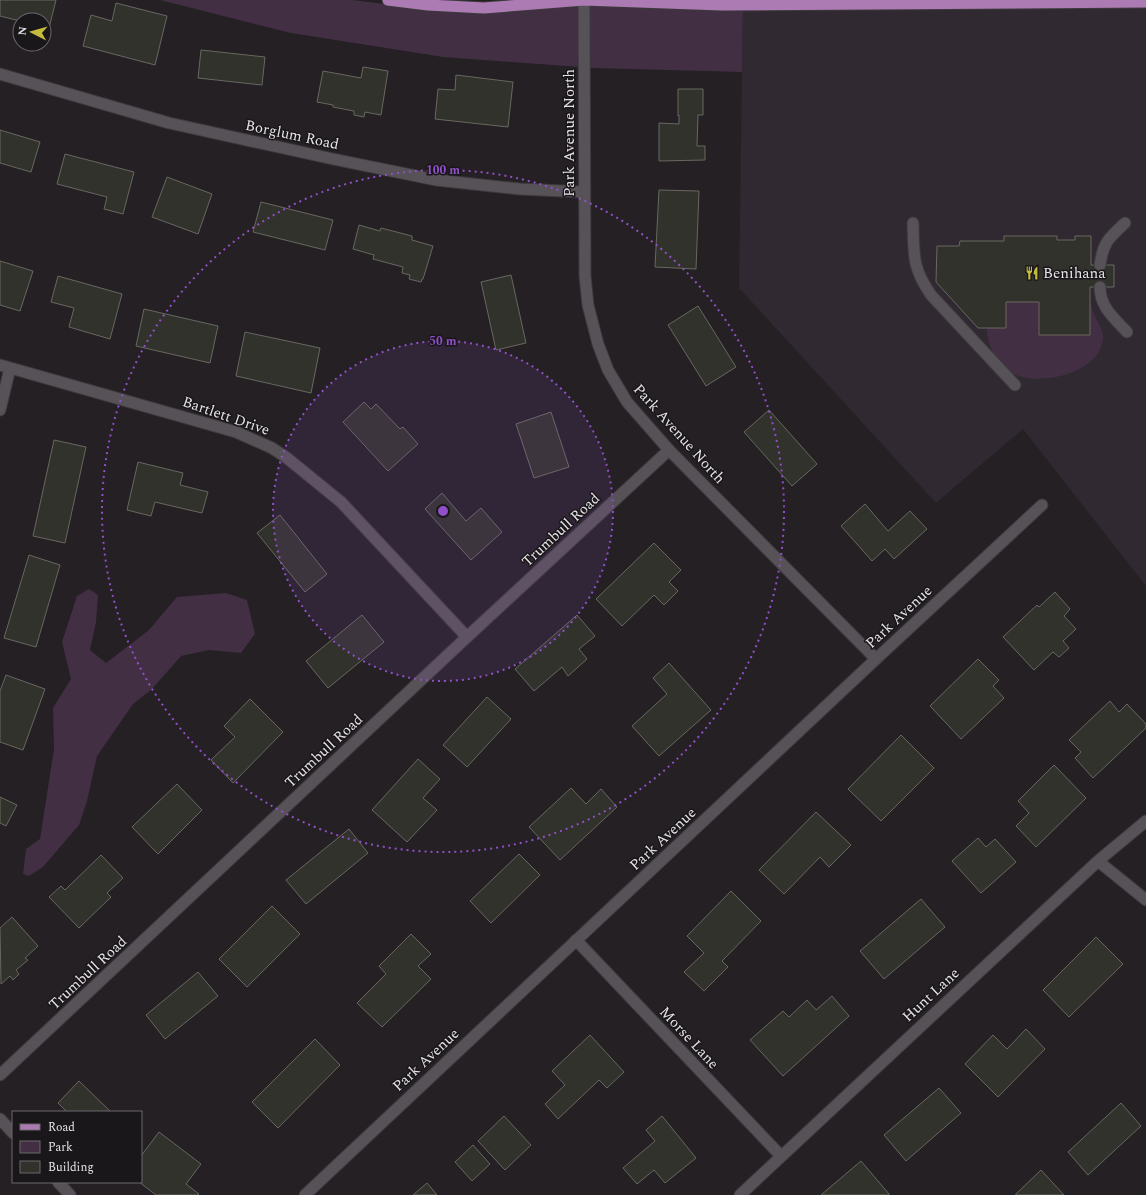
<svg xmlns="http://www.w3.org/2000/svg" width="1146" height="1195" viewBox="0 0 1146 1195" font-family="Spectral,serif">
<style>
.built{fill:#312932}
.green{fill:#422f43}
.building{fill:#32322c;stroke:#686861}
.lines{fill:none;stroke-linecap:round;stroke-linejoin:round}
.service-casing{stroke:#3d3a3d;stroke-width:13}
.minor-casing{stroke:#3d3a3d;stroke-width:13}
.tertiary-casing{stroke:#3d3a3d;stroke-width:13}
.primary-casing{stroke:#3d3a3d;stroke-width:13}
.service{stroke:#575257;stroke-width:11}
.minor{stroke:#575257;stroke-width:11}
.tertiary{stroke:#575257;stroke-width:11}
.primary{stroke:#ad7bb3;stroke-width:11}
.ring{fill:none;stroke:#9050c7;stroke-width:2;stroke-dasharray:2 4}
.labels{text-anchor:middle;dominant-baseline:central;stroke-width:3;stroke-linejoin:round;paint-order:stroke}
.street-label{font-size:15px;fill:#e5e2e5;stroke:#1a171b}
.poi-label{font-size:15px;fill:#e5e2e5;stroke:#1a171b;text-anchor:start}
.centre{fill:#9050c7;stroke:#1a171b;stroke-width:2}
.ring-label{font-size:12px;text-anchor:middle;font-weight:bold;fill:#9050c7;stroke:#1a171b;stroke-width:3;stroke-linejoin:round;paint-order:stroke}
</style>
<rect width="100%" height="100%" fill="#242024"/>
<!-- built -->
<path class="built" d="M 1146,0 L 1146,586 L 1023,429 L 936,503 L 739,288 L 743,5 Z"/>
<!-- green -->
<path class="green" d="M 160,0 L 353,0 L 431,10 L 596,1 L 743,5 L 742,72 L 594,68 L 443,57 L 291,33 Z
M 1006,302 L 1039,302 L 1039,335 L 1090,335 L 1090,303 C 1092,307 1093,313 1095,317 C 1098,323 1103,329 1103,337 C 1102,372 1044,386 1016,375 C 1005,370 993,355 989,343 C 988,338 987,333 987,328 L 1006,328 Z
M 89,589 L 98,595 L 96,622 L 90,650 L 106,663 L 149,630 L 177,597 L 226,593 L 247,600 L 255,634 L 241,653 L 209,650 L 181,656 L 152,689 L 133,704 L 97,756 L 87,801 L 79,825 L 43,867 L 29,876 L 23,874 L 26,849 L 40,839 L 54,749 L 53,708 L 71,679 L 62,642 L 77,596 Z"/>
<!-- building -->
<path class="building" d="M 0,0 L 56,0 L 49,28 L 44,27 L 44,20 L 20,20 L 20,21 L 0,16 Z
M 116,3 L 167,16 L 155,65 L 83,46 L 91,15 L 112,21 Z
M 201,50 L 265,57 L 262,85 L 198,78 Z
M 363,67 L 388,71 L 381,115 L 365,112 L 364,117 L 354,115 L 354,111 L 333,107 L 333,105 L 317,102 L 323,71 L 361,78 Z
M 456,75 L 513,82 L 508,127 L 435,119 L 438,89 L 455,90 Z
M 678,89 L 703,89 L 703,115 L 698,115 L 697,146 L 705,146 L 705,160 L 659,161 L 659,123 L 679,124 L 679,115 L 678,116 Z
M 0,130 L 40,142 L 31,172 L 0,163 Z
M 65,154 L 134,172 L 123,214 L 104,209 L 107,197 L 57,184 Z
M 167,177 L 212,194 L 198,234 L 152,217 Z
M 659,190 L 699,191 L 696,269 L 655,267 Z
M 261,202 L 333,220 L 325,250 L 253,232 Z
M 359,225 L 380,231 L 381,228 L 412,236 L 412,240 L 433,246 L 423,279 L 422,279 L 421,282 L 409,279 L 410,275 L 402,273 L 403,267 L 373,259 L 374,255 L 353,249 Z
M 1004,236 L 1057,236 L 1057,240 L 1075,240 L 1075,236 L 1091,236 L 1091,265 L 1114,265 L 1114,287 L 1090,287 L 1090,335 L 1039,335 L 1039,302 L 1006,302 L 1006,328 L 978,328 L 936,282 L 937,246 L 959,246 L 960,241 L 1004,241 Z
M 0,261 L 33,271 L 20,311 L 0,305 Z
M 511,275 L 526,343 L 496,350 L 481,282 Z
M 58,276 L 122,294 L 110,339 L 69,327 L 74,308 L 51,302 Z
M 698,306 L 736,367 L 706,386 L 668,325 Z
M 144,309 L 218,326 L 210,363 L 136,346 Z
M 245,332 L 320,348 L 311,393 L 236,376 Z
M 364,402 L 371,409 L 376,404 L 400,429 L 403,427 L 418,444 L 388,471 L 343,422 Z
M 769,410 L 817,464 L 792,486 L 744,432 Z
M 551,412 L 569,467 L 534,478 L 516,424 Z
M 54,440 L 86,447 L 65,543 L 33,536 Z
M 138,462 L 183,473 L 180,485 L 208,492 L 202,513 L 155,502 L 151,516 L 127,510 Z
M 442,493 L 466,521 L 481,508 L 502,532 L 471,560 L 425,509 Z
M 865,504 L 888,531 L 910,511 L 927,529 L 894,559 L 885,549 L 872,561 L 841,526 Z
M 280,515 L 327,574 L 305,592 L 257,533 Z
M 654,543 L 681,570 L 669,582 L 678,591 L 664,605 L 654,595 L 622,626 L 596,599 Z
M 29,555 L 60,565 L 36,647 L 4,638 Z
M 1055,592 L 1070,609 L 1064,616 L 1076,629 L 1063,641 L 1069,648 L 1059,657 L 1053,652 L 1034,670 L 1003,637 L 1037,605 L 1039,607 Z
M 362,615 L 384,642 L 328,688 L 306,661 Z
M 577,615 L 595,636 L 579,649 L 587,659 L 568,676 L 562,667 L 534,691 L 515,669 Z
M 978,659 L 999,680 L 993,686 L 1004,698 L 961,739 L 930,706 Z
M 669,663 L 711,710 L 659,756 L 632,726 L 667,694 L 653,678 Z
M 6,675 L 45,689 L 23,750 L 0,742 L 0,691 Z
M 487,697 L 511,719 L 467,767 L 443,745 Z
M 250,699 L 283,732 L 233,783 L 211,760 L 235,737 L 224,726 Z
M 1110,701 L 1119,712 L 1127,704 L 1146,724 L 1146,728 L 1093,778 L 1075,758 L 1081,752 L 1069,740 Z
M 901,735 L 934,768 L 881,821 L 848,789 Z
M 418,759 L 440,779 L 423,798 L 437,810 L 407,842 L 372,810 Z
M 1054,765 L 1086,798 L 1036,847 L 1016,826 L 1029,813 L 1018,801 Z
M 177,784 L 202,810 L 158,854 L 132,827 Z
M 571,788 L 586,804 L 601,789 L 617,807 L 560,860 L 529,827 Z
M 0,797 L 17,805 L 6,826 L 0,823 Z
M 816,812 L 851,845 L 829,867 L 820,857 L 784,894 L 759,870 Z
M 349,829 L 368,853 L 306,904 L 286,880 Z
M 978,838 L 986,847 L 995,839 L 1016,862 L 981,893 L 952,861 Z
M 519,854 L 540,875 L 491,923 L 470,901 Z
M 101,855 L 123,878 L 107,893 L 111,897 L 79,928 L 49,897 L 61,886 L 65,890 Z
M 731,891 L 761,921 L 722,961 L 728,967 L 704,991 L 684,972 L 704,953 L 687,936 Z
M 921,899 L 945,927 L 884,979 L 860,951 Z
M 272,906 L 300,934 L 247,987 L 219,959 Z
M 12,917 L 38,946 L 25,958 L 28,960 L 16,970 L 19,974 L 13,980 L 10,976 L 1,984 L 0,928 Z
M 411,934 L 431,954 L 418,966 L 431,979 L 382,1027 L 357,1003 L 386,974 L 379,966 Z
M 1096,937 L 1123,964 L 1069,1017 L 1043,990 Z
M 198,972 L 218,996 L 165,1039 L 146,1015 Z
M 832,996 L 849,1016 L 783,1076 L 750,1040 L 783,1011 L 789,1017 L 807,1000 L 816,1010 Z
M 1026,1029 L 1045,1049 L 998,1097 L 965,1064 L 993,1035 L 1007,1049 Z
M 590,1035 L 624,1072 L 607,1088 L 599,1080 L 558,1119 L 545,1104 L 565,1085 L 552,1071 Z
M 315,1039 L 340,1065 L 278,1128 L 252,1102 Z
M 79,1081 L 111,1112 L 67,1112 L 58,1103 Z
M 939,1088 L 961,1113 L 906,1161 L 884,1135 Z
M 1121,1103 L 1141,1126 L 1088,1175 L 1068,1152 Z
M 504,1116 L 531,1145 L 505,1170 L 478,1141 Z
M 662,1116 L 696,1158 L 665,1183 L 654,1170 L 637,1184 L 623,1168 L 655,1141 L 646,1130 Z
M 159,1132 L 201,1164 L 186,1184 L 199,1194 L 198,1195 L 156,1195 L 139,1182 L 141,1182 L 141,1156 Z
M 473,1145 L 490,1164 L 472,1181 L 455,1162 Z
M 861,1161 L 889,1194 L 889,1195 L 821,1195 Z
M 1041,1170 L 1064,1195 L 1015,1195 Z
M 427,1183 L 437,1195 L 413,1195 Z"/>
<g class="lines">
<!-- service casing -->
<g class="service-casing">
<path id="service" d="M 913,223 C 914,256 912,267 931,295 L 1015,385
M 1100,265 C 1103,242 1109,238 1125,223
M 1100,287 C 1100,307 1114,318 1127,332"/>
</g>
<!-- minor casing -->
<g class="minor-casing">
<path id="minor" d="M 0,74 L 169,123 L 333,159 L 436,180 L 520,189 L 584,192
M 0,365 L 236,432 L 272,448 L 287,458 L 341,502 L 467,637
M 0,410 L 10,368
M 876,659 L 1042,505
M 1098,861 L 1146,900
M 576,940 L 781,1156
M 0,1075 L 467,637 L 669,450
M 0,1119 L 13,1133
M 58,1182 L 70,1195
M 740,1195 L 1098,861 L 1146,821"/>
</g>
<!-- tertiary casing -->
<g class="tertiary-casing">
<path id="tertiary" d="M 305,1195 L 876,659 L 669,450 L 627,402 L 608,370 L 598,344 L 588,305 L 585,276 L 584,0"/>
</g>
<!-- primary casing -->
<g class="primary-casing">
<path id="primary" d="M 388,0 L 428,5 L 484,8 L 584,0 L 722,5 L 1146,2"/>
</g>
<!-- service -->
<use href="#service" class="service"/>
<!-- minor -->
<use href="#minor" class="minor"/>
<!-- tertiary -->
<use href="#tertiary" class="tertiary"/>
<!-- primary -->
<use href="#primary" class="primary"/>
</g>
<!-- distance rings -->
<circle cx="443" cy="511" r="170" fill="#9050c7" fill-opacity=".12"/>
<g class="ring">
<circle cx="443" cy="511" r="170"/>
<circle cx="443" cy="511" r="341"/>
</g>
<!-- icons -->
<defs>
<g id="restaurant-bare" transform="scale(1.08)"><path d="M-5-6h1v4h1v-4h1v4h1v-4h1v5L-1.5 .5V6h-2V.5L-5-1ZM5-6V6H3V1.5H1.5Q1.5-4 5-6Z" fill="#c6bc3c" stroke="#1a171b" stroke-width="2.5" paint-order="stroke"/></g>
</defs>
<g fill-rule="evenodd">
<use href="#restaurant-bare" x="1032" y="273"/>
</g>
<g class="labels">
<!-- street labels -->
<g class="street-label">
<text transform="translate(569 133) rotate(-90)">Park Avenue North</text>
<text transform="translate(292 135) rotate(12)">Borglum Road</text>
<text transform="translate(226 416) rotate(19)">Bartlett Drive</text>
<text transform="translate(679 434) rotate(48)">Park Avenue North</text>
<text transform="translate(561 530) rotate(-43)">Trumbull Road</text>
<text transform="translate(899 617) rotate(-43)">Park Avenue</text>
<text transform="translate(324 751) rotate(-43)">Trumbull Road</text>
<text transform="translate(663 839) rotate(-43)">Park Avenue</text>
<text transform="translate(88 973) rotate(-43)">Trumbull Road</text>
<text transform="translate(931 995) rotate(-43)">Hunt Lane</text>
<text transform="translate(689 1038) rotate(47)">Morse Lane</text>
<text transform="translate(426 1060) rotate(-43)">Park Avenue</text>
</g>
<!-- poi labels -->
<g class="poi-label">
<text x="1043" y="273">Benihana</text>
</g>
</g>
<circle cx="443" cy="511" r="6" class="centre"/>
<g class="ring-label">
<text x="443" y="174">100 m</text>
<text x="443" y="345">50 m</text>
</g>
<!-- legend -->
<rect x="12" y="1111" width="130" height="72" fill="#1a171b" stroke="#6b686c"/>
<rect x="20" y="1124" width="20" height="6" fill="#ad7bb3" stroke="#6b686c"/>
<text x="48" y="1131" font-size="12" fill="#e5e2e5">Road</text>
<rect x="20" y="1141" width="20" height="12" fill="#422f43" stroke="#6b686c"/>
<text x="48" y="1151" font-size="12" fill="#e5e2e5">Park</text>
<rect x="20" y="1161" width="20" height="12" fill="#32322c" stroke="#6b686c"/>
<text x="48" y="1171" font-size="12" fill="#e5e2e5">Building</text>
<!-- north arrow -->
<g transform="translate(32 32) rotate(276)"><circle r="19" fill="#1a171b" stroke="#6b686c"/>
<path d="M0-3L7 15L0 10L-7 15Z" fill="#c6bc3c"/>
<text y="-6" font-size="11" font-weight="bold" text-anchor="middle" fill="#e5e2e5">N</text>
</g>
</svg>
